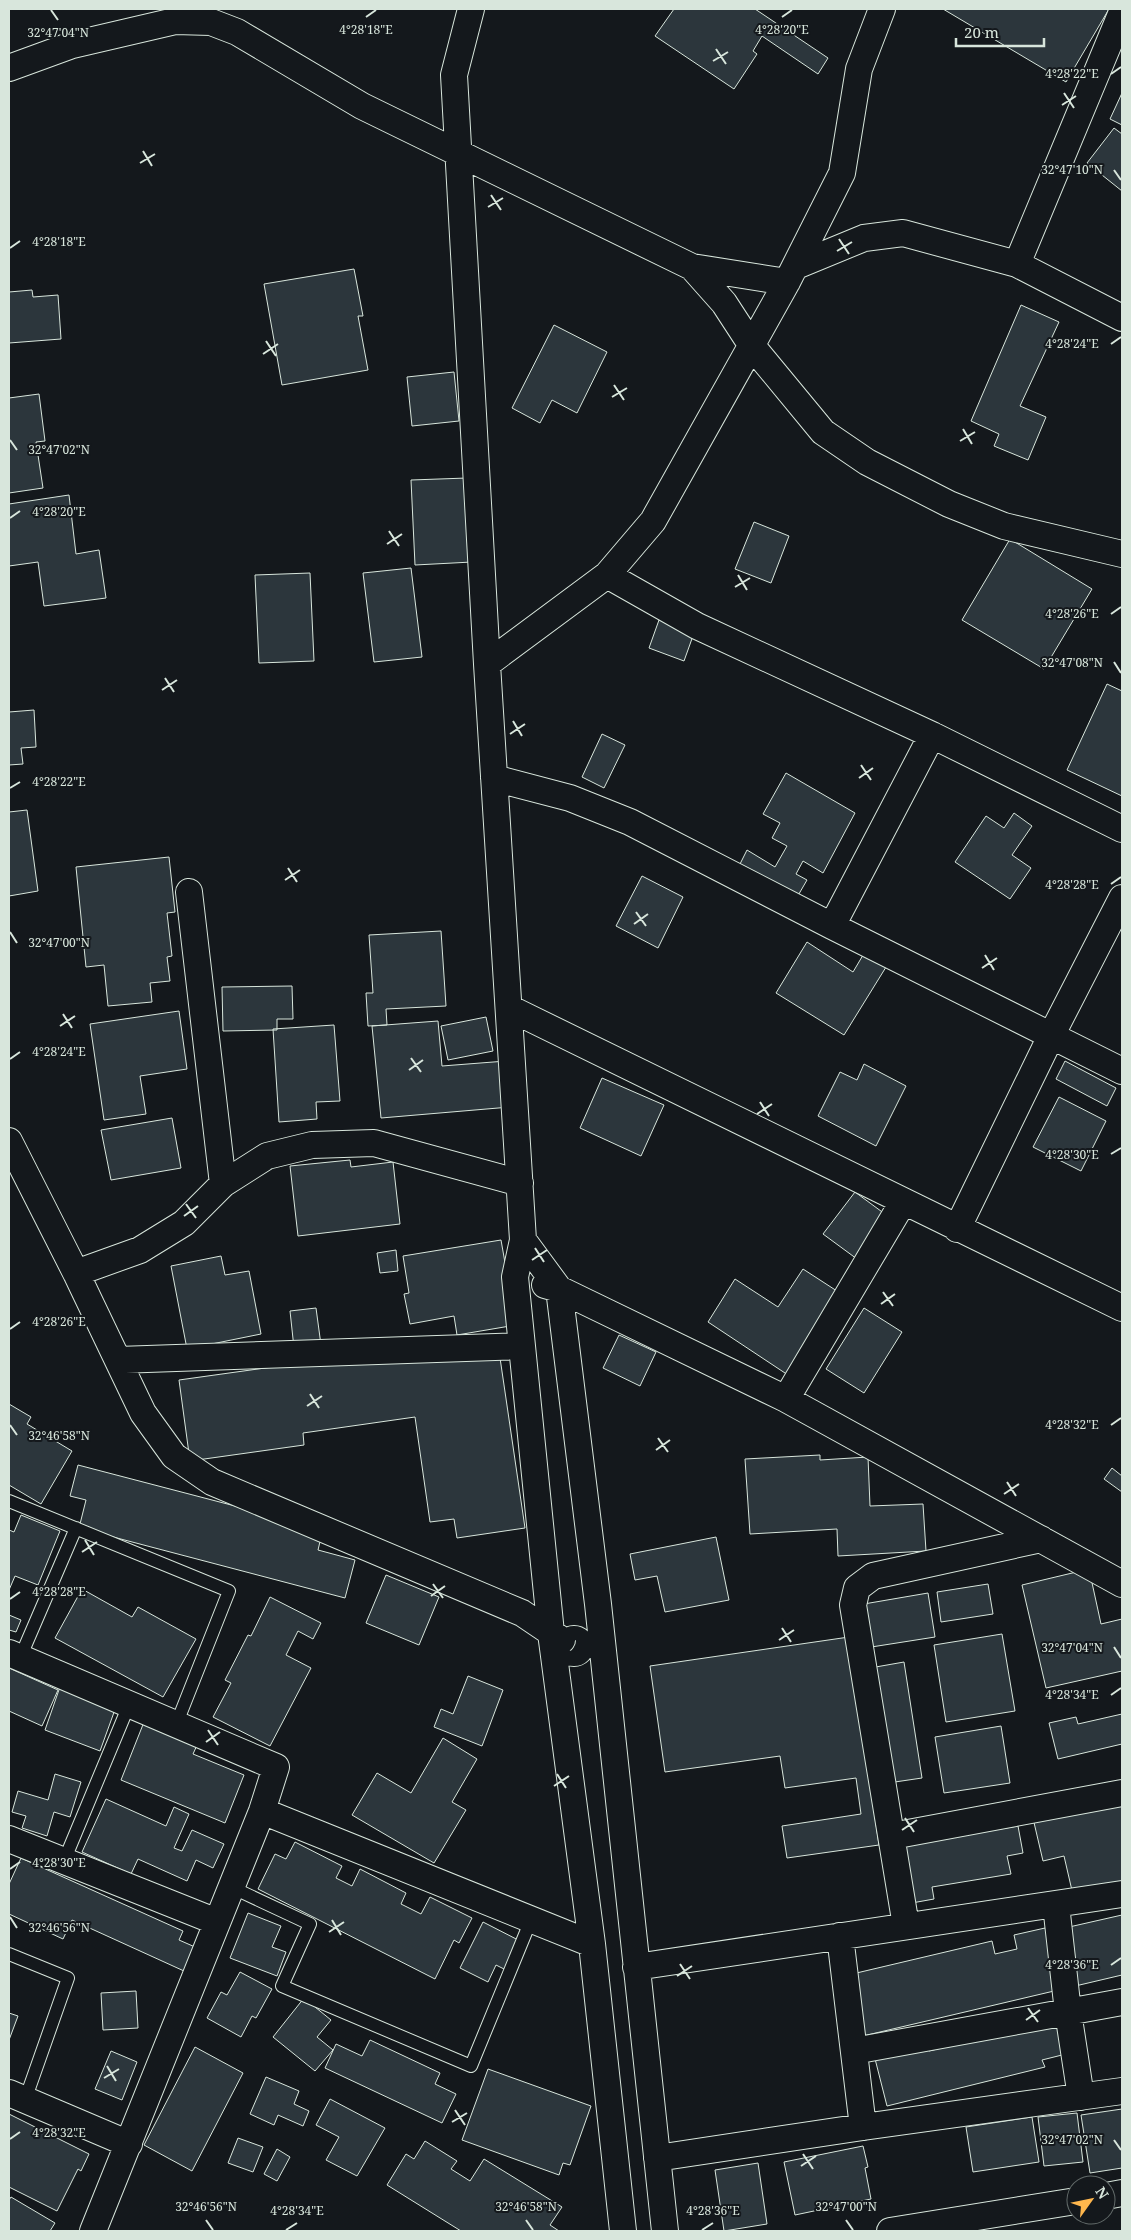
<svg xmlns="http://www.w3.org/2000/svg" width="1131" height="2240" viewBox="0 0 1131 2240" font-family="'Noto Serif',serif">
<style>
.building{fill:#2c363c;stroke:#d8e6dc}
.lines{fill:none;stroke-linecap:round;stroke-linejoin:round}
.lane-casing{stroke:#d8e6dc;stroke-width:14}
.street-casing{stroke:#d8e6dc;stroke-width:28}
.lane{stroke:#14181c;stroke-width:12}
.street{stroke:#14181c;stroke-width:26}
.ticks{fill:none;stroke:#d8e6dc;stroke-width:2}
.ticks-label{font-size:12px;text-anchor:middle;fill:#d8e6dc;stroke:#14181c;stroke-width:4;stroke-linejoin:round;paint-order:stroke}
</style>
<rect width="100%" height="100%" fill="#14181c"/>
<!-- building -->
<path class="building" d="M 674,9 L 755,9 L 828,58 L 818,74 L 762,36 L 753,51 L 757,54 L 734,89 L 655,36 Z
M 943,9 L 1109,9 L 1066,82 Z
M 1122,93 L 1122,125 L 1110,119 Z
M 1114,128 L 1122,134 L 1122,191 L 1087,163 Z
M 354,269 L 363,316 L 358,316 L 368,370 L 282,385 L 264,284 Z
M 32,290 L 33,297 L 58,295 L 61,339 L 9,343 L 9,292 Z
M 1021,305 L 1059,322 L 1020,406 L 1046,417 L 1028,460 L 994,446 L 999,434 L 971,421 Z
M 554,325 L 607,352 L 577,413 L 552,400 L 540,423 L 512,408 Z
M 454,372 L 459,421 L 412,426 L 407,377 Z
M 39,394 L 45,441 L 36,442 L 43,488 L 9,493 L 9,398 Z
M 467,478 L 472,562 L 415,565 L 411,480 Z
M 69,495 L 76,554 L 99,550 L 106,598 L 44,606 L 38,562 L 9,566 L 9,504 Z
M 754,522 L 789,536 L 771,583 L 735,569 Z
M 1010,539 L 1092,589 L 1044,669 L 962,620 Z
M 411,568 L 422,657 L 374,662 L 363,573 Z
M 310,573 L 314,661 L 259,663 L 255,575 Z
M 659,620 L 694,633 L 684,661 L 649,648 Z
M 1107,684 L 1122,691 L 1122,796 L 1067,770 Z
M 34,710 L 36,747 L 21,748 L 23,764 L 9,765 L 9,712 Z
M 602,734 L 625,745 L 604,788 L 582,777 Z
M 786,773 L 855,813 L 823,873 L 803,861 L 796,874 L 807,880 L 796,899 L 739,866 L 747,850 L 775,867 L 787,846 L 772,838 L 780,823 L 763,814 Z
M 27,810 L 38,891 L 9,896 L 9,812 Z
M 1014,813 L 1032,826 L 1012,855 L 1031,868 L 1010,899 L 955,862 L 986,816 L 1004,828 Z
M 169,857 L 175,912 L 167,913 L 172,956 L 167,957 L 170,981 L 150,983 L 152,1002 L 108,1006 L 104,965 L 86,967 L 76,867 Z
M 642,876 L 683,897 L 658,948 L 616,926 Z
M 441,931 L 446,1006 L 386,1009 L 387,1025 L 368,1026 L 366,993 L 373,993 L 369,935 Z
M 807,942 L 853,972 L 869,945 L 891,959 L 844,1035 L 776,993 Z
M 292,986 L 293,1019 L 277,1019 L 277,1030 L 223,1031 L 222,987 Z
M 179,1011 L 187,1069 L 140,1076 L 146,1114 L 104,1120 L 90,1024 Z
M 486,1017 L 493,1051 L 448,1060 L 441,1026 Z
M 438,1021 L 442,1066 L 506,1061 L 510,1107 L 381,1118 L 372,1026 Z
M 334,1025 L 340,1101 L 316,1102 L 317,1119 L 279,1122 L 273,1029 Z
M 1065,1061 L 1116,1088 L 1107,1106 L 1056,1079 Z
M 864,1064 L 906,1086 L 876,1146 L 818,1116 L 840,1072 L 857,1080 Z
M 602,1078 L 664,1105 L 641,1156 L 580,1128 Z
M 1059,1097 L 1106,1121 L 1081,1171 L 1033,1147 Z
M 172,1118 L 181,1168 L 111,1180 L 101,1130 Z
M 350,1160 L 351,1167 L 393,1162 L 400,1224 L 298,1236 L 290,1166 Z
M 855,1192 L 889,1217 L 857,1259 L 823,1234 Z
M 501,1240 L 516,1325 L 457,1335 L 454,1316 L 410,1324 L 404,1294 L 409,1293 L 403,1256 Z
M 396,1250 L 398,1271 L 380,1273 L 377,1253 Z
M 221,1256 L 225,1275 L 249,1271 L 261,1334 L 187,1349 L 171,1266 Z
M 803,1269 L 840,1293 L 788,1375 L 708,1322 L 735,1279 L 778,1307 Z
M 316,1308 L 321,1345 L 294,1348 L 290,1311 Z
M 864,1308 L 902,1332 L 864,1393 L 826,1369 Z
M 619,1335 L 656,1352 L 640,1386 L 603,1368 Z
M 437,1344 L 499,1351 L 525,1528 L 457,1538 L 454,1519 L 430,1522 L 415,1417 L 303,1433 L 304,1445 L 190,1461 L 179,1380 Z
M 9,1404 L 31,1417 L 27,1424 L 72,1451 L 41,1504 L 9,1485 Z
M 820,1455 L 820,1460 L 868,1457 L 870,1506 L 923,1504 L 926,1551 L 838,1556 L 837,1529 L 750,1534 L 745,1459 Z
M 78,1465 L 323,1529 L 318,1550 L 355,1560 L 345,1598 L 79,1528 L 86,1500 L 70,1496 Z
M 1112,1468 L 1122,1476 L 1122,1492 L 1104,1479 Z
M 21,1515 L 60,1531 L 38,1585 L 15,1576 L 9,1590 L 9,1530 L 14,1532 Z
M 716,1537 L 729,1600 L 665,1612 L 657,1576 L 635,1580 L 630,1554 Z
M 1089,1569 L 1101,1624 L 1122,1619 L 1122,1671 L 1046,1688 L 1022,1585 Z
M 386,1575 L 439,1597 L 419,1645 L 366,1623 Z
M 988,1584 L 993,1614 L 941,1622 L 937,1592 Z
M 82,1589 L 132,1617 L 138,1607 L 196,1639 L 163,1697 L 55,1638 Z
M 928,1593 L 935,1637 L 865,1648 L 858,1605 Z
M 270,1597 L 321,1623 L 313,1639 L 298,1631 L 286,1655 L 311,1668 L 270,1746 L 213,1717 L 231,1683 L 225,1680 L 248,1635 L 251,1636 Z
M 9,1615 L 21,1620 L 16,1632 L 9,1630 Z
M 1002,1634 L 1015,1711 L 946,1722 L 934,1645 Z
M 849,1637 L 879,1845 L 787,1858 L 782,1826 L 861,1814 L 856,1778 L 785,1788 L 780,1756 L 665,1772 L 650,1666 Z
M 904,1662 L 922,1778 L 888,1783 L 870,1668 Z
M 9,1668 L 58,1690 L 42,1726 L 9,1711 Z
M 468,1676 L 503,1690 L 482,1746 L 434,1727 L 441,1709 L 453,1714 Z
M 61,1684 L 117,1704 L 100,1751 L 45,1730 Z
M 1122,1714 L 1122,1744 L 1058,1759 L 1049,1723 L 1076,1717 L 1078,1724 Z
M 144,1722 L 198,1743 L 193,1754 L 244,1775 L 225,1823 L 121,1780 Z
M 1001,1726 L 1010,1783 L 944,1793 L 935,1737 Z
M 443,1738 L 477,1759 L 452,1802 L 466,1810 L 434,1863 L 352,1815 L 377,1773 L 411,1793 Z
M 55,1774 L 81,1782 L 70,1817 L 54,1812 L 47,1836 L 22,1828 L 26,1816 L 12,1812 L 18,1791 L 48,1800 Z
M 1122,1792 L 1122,1883 L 1073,1895 L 1064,1856 L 1043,1861 L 1032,1814 Z
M 106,1799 L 166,1826 L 174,1807 L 189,1814 L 174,1848 L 182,1851 L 192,1830 L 224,1844 L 213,1868 L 196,1860 L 187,1881 L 138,1859 L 131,1874 L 82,1852 Z
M 1018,1826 L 1023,1853 L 1007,1856 L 1011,1874 L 932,1887 L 934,1899 L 895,1906 L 885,1848 Z
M 295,1842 L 342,1866 L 336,1878 L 352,1886 L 360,1869 L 406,1893 L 401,1904 L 421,1914 L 430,1897 L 472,1918 L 459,1943 L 454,1940 L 435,1979 L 258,1889 L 275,1854 L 286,1859 Z
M 21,1858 L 183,1931 L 179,1940 L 195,1947 L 184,1971 L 72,1920 L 63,1939 L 9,1914 L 9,1884 Z
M 248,1913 L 281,1926 L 272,1947 L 286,1952 L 277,1976 L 230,1958 Z
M 1122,1915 L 1122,1975 L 863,2036 L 848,1975 L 992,1941 L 995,1954 L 1017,1949 L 1014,1935 L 1045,1928 L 1047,1932 Z
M 483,1922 L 524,1943 L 510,1972 L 496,1965 L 488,1982 L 460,1968 Z
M 240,1972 L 272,1989 L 256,2018 L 252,2016 L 241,2037 L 207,2018 L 221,1992 L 227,1995 Z
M 136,1991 L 138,2028 L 103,2030 L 101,1993 Z
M 304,1998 L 331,2020 L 317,2037 L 333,2050 L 315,2071 L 273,2037 Z
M 9,2013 L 18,2016 L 9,2040 Z
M 1055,2014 L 1066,2054 L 1042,2060 L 1045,2067 L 887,2106 L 872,2047 L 925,2034 L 929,2051 L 990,2036 Z
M 370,2040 L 440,2073 L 435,2084 L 456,2094 L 442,2123 L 325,2068 L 336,2044 L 362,2056 Z
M 195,2047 L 243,2073 L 192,2171 L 144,2145 Z
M 111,2051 L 137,2062 L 122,2100 L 95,2089 Z
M 488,2069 L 591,2106 L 570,2165 L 563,2163 L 559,2175 L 462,2140 Z
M 266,2077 L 299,2091 L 294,2104 L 309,2111 L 303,2126 L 278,2115 L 274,2125 L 250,2114 Z
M 330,2099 L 385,2128 L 357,2176 L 326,2160 L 339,2137 L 316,2125 Z
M 1122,2109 L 1122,2168 L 1090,2173 L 1081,2115 Z
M 1077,2113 L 1083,2162 L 1044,2166 L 1038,2117 Z
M 9,2114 L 89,2154 L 81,2171 L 78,2169 L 57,2211 L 9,2187 Z
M 1032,2117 L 1039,2162 L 973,2172 L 966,2127 Z
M 238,2138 L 263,2147 L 253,2172 L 228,2163 Z
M 425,2141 L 457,2161 L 451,2169 L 470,2181 L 484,2159 L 562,2207 L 550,2225 L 559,2231 L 461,2231 L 387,2185 L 406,2154 L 414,2159 Z
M 863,2146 L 868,2167 L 865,2168 L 871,2199 L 795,2215 L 784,2162 Z
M 277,2149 L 290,2157 L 277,2181 L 264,2174 Z
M 758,2163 L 767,2224 L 724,2231 L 715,2170 Z
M 11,2197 L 55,2223 L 50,2231 L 9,2231 L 9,2200 Z"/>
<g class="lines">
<!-- lane casing -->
<g class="lane-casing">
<path id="lane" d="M 9,1501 L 229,1591 L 176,1725
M 20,1658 L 76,1528
M 64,1861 L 129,1705
M 231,1887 L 310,1924 L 282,1986 L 471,2066 L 531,1920
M 9,1954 L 68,1978 L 25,2100"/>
</g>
<!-- street casing -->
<g class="street-casing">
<path id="street" d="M 471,9 L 454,75 L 487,664 L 523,1240 L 515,1277 L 551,1633 L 592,1944 L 623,2231
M 9,68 L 72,45 L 175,21 L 211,22 L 237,32 L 362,106 L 692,267 L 724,303 L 752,346 L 823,432 L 867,462 L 949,504 L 1004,526 L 1122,554
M 1017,264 L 1122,12
M 796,266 L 864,238 L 903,233 L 1017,264 L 1122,318
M 692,267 L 787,282
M 607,575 L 697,626 L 932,735 L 1122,829
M 487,664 L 607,575 L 653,521 L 787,282 L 842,173 L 859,69 L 882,9
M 494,778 L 570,798 L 630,822 L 832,926 L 1122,1071
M 189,892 L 223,1184
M 832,926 L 932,735
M 509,1008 L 1122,1308
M 9,1141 L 76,1273 L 143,1413 L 174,1456 L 212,1482 L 522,1613 L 562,1640
M 957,1229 L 1051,1036 L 1122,898
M 523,1240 L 559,1289 L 598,1604 L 665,2231
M 76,1273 L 140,1250 L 184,1223 L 223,1184 L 267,1156 L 312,1145 L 374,1143 L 520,1183
M 545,1285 L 559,1289 L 786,1399 L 1122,1584
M 118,1360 L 522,1346
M 786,1399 L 903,1202
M567 1646a7 7 0 1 1 14 0a7 7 0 1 1-14 0Z
M 9,1653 L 276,1767 L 262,1811 L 93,2231
M 262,1811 L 592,1944
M 892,1836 L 1122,1793
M 9,1839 L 217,1922
M 1056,1905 L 1068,2012 L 1081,2097
M 906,1926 L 853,1605 L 857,1588 L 873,1576 L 1041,1539
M 840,1936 L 863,2127
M 636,1967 L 1122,1894
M 854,2051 L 1122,2002
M 9,2093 L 129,2144
M 657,2158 L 863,2127 L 1122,2091
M 1106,2196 L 1122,2193
M 890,2231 L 1076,2201"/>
</g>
<!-- lane -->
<use href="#lane" class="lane"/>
<!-- street -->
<use href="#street" class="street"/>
</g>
<!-- ticks -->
<path class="ticks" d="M 51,10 L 58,20M 366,17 L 376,10M 782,17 L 792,10M 716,49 L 726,64M 713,61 L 728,52M 1111,74 L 1121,67M 1064,93 L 1074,108M 1062,105 L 1076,96M 143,151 L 152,166M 140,163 L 155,154M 1114,170 L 1121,180M 491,195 L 501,210M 488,207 L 503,198M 839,239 L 849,254M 10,248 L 20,241M 837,251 L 852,242M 266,341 L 276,356M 1111,344 L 1121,337M 263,354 L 278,344M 614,385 L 624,400M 612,397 L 627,388M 963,429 L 972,444M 10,440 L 17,450M 960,441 L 975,432M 10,518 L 20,511M 389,531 L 399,546M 387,544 L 402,534M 738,575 L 747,590M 735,587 L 750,578M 1111,614 L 1121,607M 1114,662 L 1121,673M 165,678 L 174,692M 162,690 L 177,680M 513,721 L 522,736M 510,734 L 525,724M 861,765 L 871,780M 859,778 L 873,768M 10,788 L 20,782M 288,868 L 297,882M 285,880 L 300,870M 1111,884 L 1121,877M 636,912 L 646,926M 634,924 L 648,914M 10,932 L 17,943M 985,955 L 994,970M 982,968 L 997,958M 63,1014 L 72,1028M 60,1026 L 75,1016M 411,1058 L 421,1072M 10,1059 L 20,1052M 409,1070 L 423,1060M 760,1102 L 769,1116M 757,1114 L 772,1104M 1111,1154 L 1121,1148M 186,1204 L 196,1218M 184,1216 L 198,1206M 535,1248 L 544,1262M 532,1260 L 547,1250M 883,1292 L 893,1306M 881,1304 L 895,1294M 10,1329 L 20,1322M 310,1394 L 319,1408M 307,1406 L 322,1396M 10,1425 L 17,1435M 1111,1425 L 1121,1418M 658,1438 L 668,1452M 656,1450 L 670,1440M 1007,1482 L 1016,1496M 1004,1494 L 1019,1484M 85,1540 L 94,1555M 82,1552 L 97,1542M 433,1584 L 443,1598M 431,1596 L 445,1586M 10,1599 L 20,1592M 782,1628 L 791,1642M 779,1640 L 794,1630M 1114,1647 L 1121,1658M 1111,1695 L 1121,1688M 208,1730 L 218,1745M 206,1742 L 220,1732M 557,1774 L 566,1788M 554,1786 L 569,1776M 905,1818 L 914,1832M 902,1830 L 917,1820M 10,1869 L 20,1862M 10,1917 L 17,1928M 332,1920 L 341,1935M 329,1932 L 344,1922M 680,1964 L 690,1979M 1111,1965 L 1121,1958M 677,1976 L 692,1966M 1028,2008 L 1038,2022M 1026,2020 L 1040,2010M 107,2066 L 116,2081M 104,2078 L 119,2069M 455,2110 L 465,2125M 452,2122 L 467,2113M 10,2139 L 20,2132M 1114,2140 L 1121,2150M 803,2154 L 813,2169M 801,2166 L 816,2156M 206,2220 L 213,2230M 526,2220 L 533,2230M 846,2220 L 853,2230M 286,2230 L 297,2223M 702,2230 L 713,2223"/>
<g class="ticks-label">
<text x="366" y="34">4°28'18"E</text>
<text x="782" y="34">4°28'20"E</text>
<text x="58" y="37">32°47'04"N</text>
<text x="1072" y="78">4°28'22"E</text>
<text x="1072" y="174">32°47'10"N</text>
<text x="59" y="246">4°28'18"E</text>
<text x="1072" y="348">4°28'24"E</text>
<text x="59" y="454">32°47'02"N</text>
<text x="59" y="516">4°28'20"E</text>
<text x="1072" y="618">4°28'26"E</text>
<text x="1072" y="667">32°47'08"N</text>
<text x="59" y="786">4°28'22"E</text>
<text x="1072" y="889">4°28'28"E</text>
<text x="59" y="947">32°47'00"N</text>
<text x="59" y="1056">4°28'24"E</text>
<text x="1072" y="1159">4°28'30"E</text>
<text x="59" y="1326">4°28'26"E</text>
<text x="1072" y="1429">4°28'32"E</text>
<text x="59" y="1440">32°46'58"N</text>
<text x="59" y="1596">4°28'28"E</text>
<text x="1072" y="1652">32°47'04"N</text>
<text x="1072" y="1699">4°28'34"E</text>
<text x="59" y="1867">4°28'30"E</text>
<text x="59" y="1932">32°46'56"N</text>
<text x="1072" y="1969">4°28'36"E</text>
<text x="59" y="2137">4°28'32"E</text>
<text x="1072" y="2144">32°47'02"N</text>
<text x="206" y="2211">32°46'56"N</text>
<text x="526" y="2211">32°46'58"N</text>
<text x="846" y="2211">32°47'00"N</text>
<text x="297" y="2215">4°28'34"E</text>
<text x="713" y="2215">4°28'36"E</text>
</g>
<!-- border -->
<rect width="1131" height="2240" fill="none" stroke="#d8e6dc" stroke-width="20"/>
<!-- north arrow -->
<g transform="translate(1091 2200) rotate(57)"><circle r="24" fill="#14181c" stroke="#626a69"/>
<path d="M0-4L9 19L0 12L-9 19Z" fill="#ffb74d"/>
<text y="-8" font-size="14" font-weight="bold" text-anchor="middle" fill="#d8e6dc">N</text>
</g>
<!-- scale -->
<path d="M956 38v8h88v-8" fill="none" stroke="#d8e6dc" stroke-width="2.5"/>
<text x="964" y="38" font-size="15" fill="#d8e6dc" stroke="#14181c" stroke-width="4" paint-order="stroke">20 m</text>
</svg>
